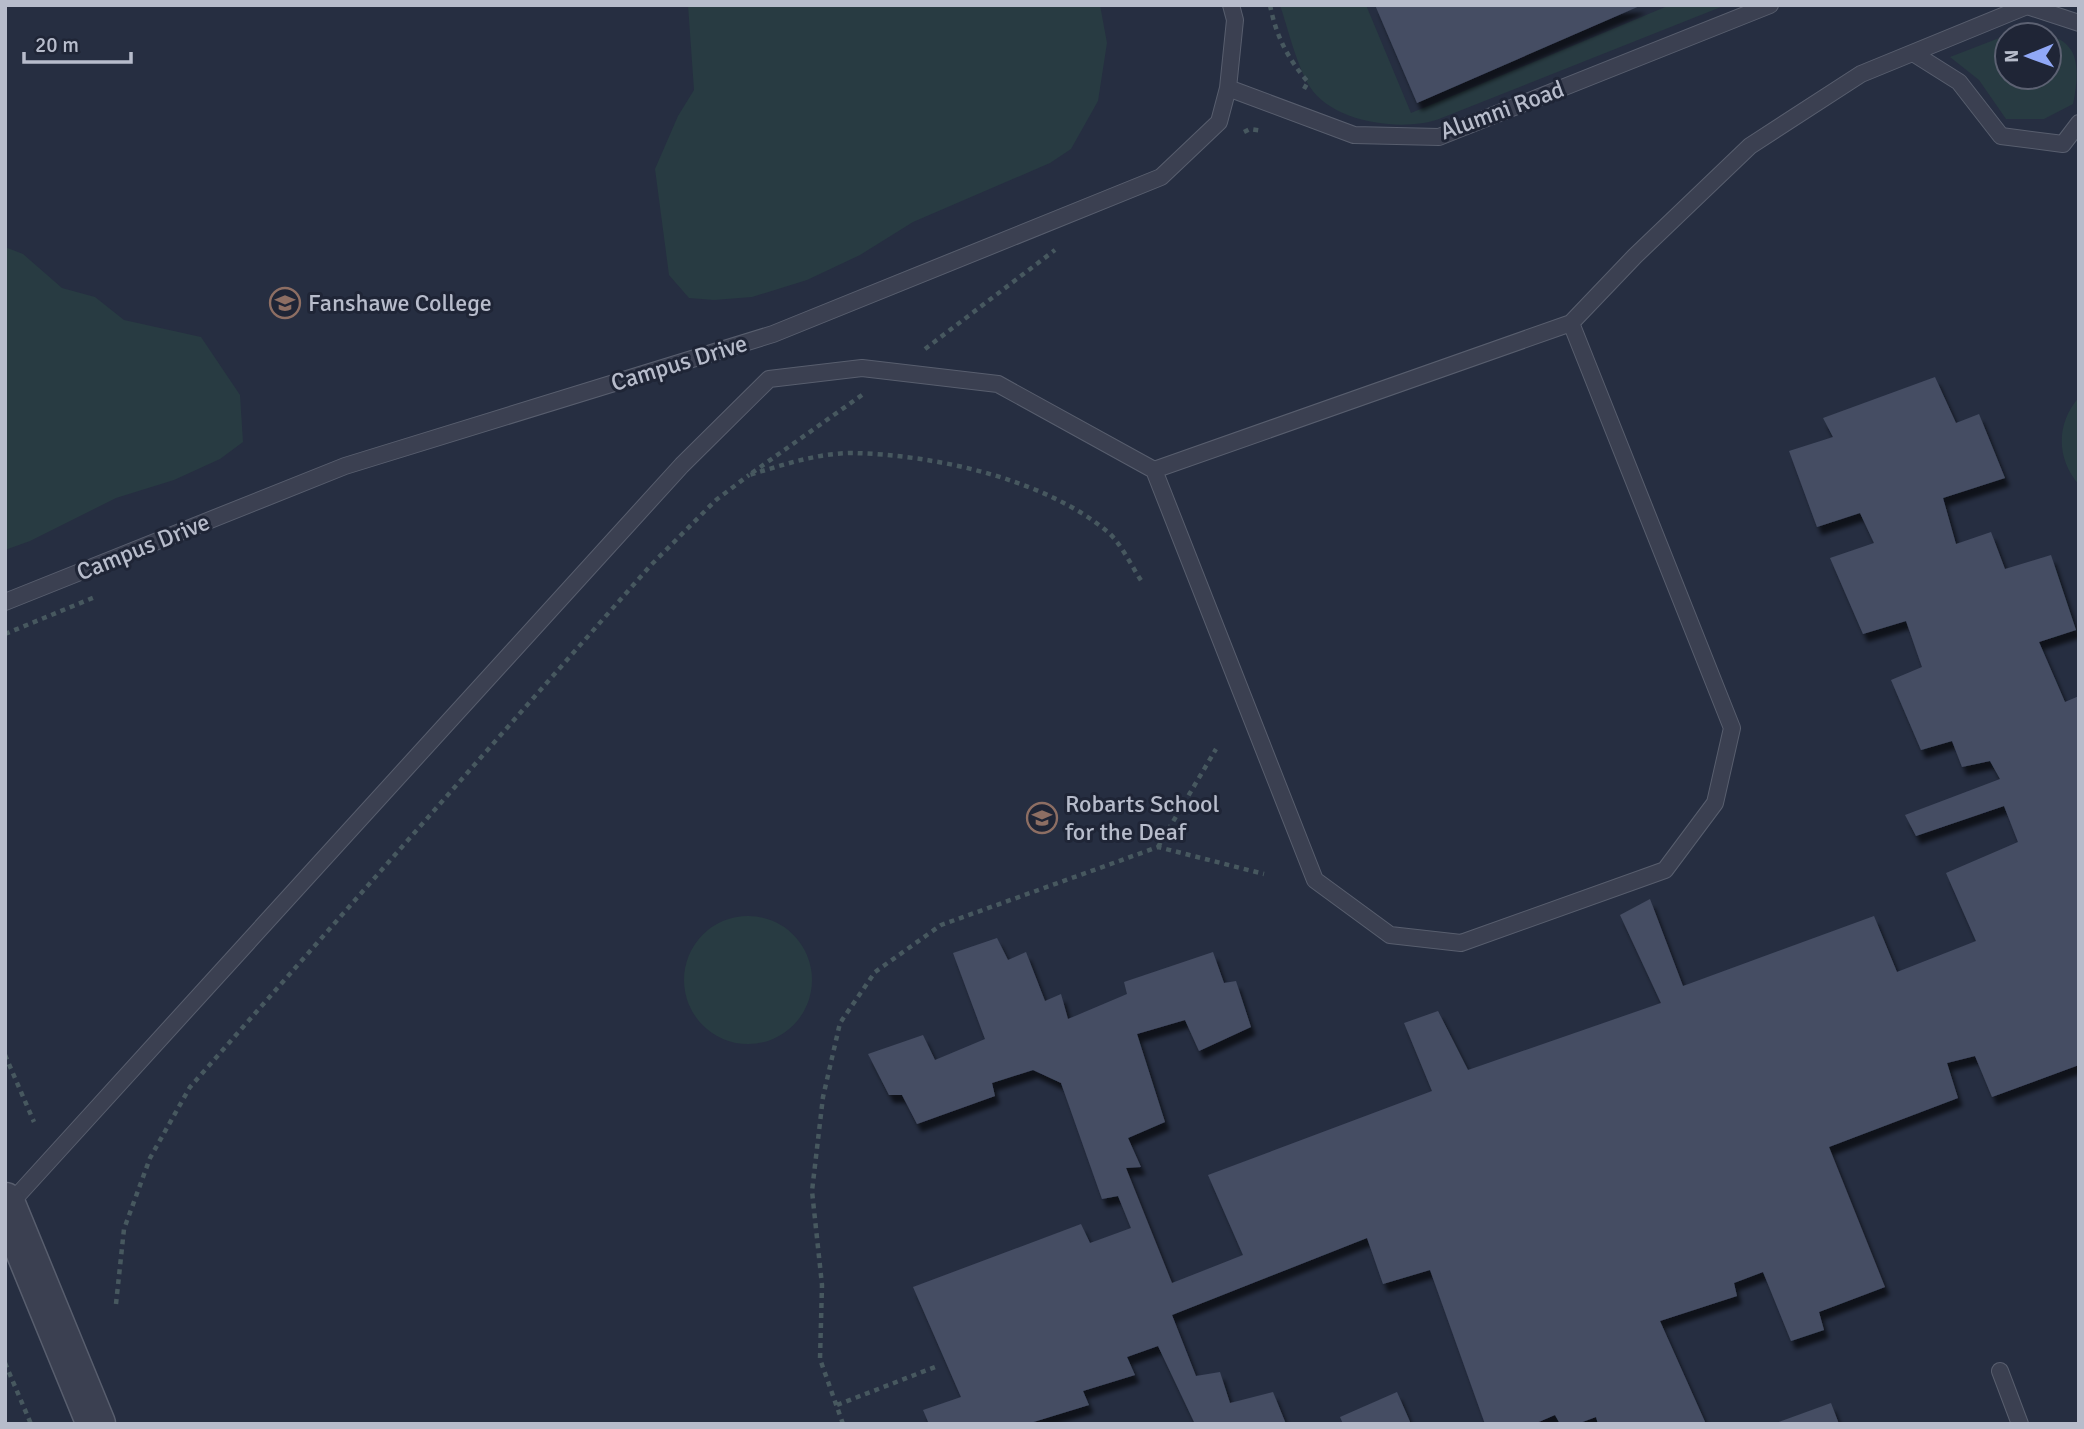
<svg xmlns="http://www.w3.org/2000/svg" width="2084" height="1429" viewBox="0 0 2084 1429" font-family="Signika,sans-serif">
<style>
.green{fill:#283b42}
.building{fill:#454d63;filter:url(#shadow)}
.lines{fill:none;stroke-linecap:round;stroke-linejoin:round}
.service-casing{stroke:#585e6e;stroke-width:18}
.tertiary-casing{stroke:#585e6e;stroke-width:41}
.path{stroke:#47585f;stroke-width:4.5;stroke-dasharray:5 5;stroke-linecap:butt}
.service{stroke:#3b4051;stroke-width:16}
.tertiary{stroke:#3b4051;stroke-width:38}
.labels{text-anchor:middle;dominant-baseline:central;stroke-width:6;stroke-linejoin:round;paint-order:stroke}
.street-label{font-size:24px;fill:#b7bccb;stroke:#1f2536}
.poi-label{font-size:24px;fill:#b7bccb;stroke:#1f2536;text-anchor:start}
</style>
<defs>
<filter id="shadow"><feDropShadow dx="4.5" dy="8" stdDeviation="2" flood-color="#0009"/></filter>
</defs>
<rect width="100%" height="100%" fill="#262e41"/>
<!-- green -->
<path class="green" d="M 688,5 L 1100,5 L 1107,43 L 1098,101 L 1071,149 L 1050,163 L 913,222 L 860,255 L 807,280 L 752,297 L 714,300 L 689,298 L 669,275 L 655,169 L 678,116 L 694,90 Z
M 1280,5 L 1366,5 L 1411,113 L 1670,5 L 1726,5 L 1439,119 C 1403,132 1333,123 1310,87 C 1297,66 1288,29 1280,5 Z
M 2017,32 C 2072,32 2084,51 2073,104 L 2044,119 L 2006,119 L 1979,80 L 1950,57 L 2007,35 L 2007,77 L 2049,77 L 2049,35 L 2008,35 Z
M 5,247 L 23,254 L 62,288 L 95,297 L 124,320 L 201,337 L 240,395 L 243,442 L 220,459 L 174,480 L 116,498 L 30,541 L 5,550 Z
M 2079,397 L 2079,485 C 2056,458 2056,424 2079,397 Z
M684 980a64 64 0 1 1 128 0a64 64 0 1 1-128 0Z"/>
<!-- building -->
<path class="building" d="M 1375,5 L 1642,5 L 1417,103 Z
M 1935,377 L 1956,423 L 1979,414 L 2005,478 L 1943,498 L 1956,544 L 1991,532 L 2005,569 L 2051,555 L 2076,630 L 2039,642 L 2065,702 L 2079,696 L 2079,1065 L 1992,1097 L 1975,1056 L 1947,1063 L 1958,1098 L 1829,1147 L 1885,1287 L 1819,1312 L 1824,1330 L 1791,1341 L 1763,1272 L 1734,1283 L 1737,1296 L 1660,1321 L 1706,1424 L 1598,1424 L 1596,1417 L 1577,1424 L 1560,1424 L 1555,1415 L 1534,1424 L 1485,1424 L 1430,1270 L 1383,1284 L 1367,1238 L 1172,1315 L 1196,1376 L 1220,1372 L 1230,1403 L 1273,1392 L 1286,1424 L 1195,1424 L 1158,1346 L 1127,1357 L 1135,1375 L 1083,1391 L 1089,1405 L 1027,1424 L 929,1424 L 923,1410 L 961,1397 L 913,1287 L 1081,1224 L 1090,1243 L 1131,1228 L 1118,1196 L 1102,1199 L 1061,1083 L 1033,1070 L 992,1083 L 995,1096 L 917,1124 L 902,1095 L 889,1095 L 868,1054 L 923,1035 L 935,1060 L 985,1039 L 953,953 L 997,938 L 1008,960 L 1026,952 L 1045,1001 L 1061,994 L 1068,1019 L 1127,994 L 1124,982 L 1213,952 L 1224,983 L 1236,981 L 1251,1027 L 1199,1051 L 1185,1020 L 1137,1034 L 1165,1122 L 1128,1138 L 1141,1167 L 1126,1168 L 1172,1283 L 1243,1255 L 1208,1175 L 1432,1091 L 1404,1023 L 1438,1011 L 1468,1070 L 1661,1003 L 1620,915 L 1650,899 L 1683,986 L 1874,916 L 1897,972 L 1976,941 L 1946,873 L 2018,842 L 2004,806 L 1916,836 L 1905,815 L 2000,779 L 1990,761 L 1962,767 L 1952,741 L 1921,750 L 1891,680 L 1922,667 L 1906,621 L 1863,634 L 1830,558 L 1874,543 L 1860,513 L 1817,527 L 1789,451 L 1833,437 L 1823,418 Z
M 1397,1392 L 1411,1424 L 1343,1424 L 1340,1417 Z
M 1831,1403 L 1839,1424 L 1776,1424 L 1776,1423 Z"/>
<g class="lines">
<!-- service casing -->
<g class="service-casing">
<path id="service" d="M 1913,53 L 1959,82 L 2001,136 L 2063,144 L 2079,123
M 1228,88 L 1354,135 L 1439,137 L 1770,5
M 1154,470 L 1571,323 L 1635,256 L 1750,146 L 1861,74 L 2027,6 L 2079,23
M 5,602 L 345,466 L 773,334 L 1161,177 L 1219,122 L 1228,88 L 1235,20 L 1231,5
M 7,1207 L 682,465 L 769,379 L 862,368 L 998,384 L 1154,470 L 1315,880 L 1390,935 L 1461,943 L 1665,870 L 1715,803 L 1732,728 L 1571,323
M 2000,1371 L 2020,1424"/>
</g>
<!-- tertiary casing -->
<g class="tertiary-casing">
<path id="tertiary" d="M 5,1202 L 96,1424"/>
</g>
<!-- path -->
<path class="path" d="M 1270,5 C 1276,36 1288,59 1308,82 L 1304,89
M 1244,132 L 1250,129 L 1263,131
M 925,349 L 1055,250
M 862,395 L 749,475 C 783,465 817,453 853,453 C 935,455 1046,479 1109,533 C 1122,545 1132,567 1142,582
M 5,634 L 95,597
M 1158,847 L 1216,749
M 5,1055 L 34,1122
M 116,1304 L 124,1229 L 150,1158 L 190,1087 L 650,566 L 716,500 L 749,475
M 5,1363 L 31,1424
M 837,1405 L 935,1367
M 843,1424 L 820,1359 L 822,1285 L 812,1191 L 823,1097 L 840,1023 L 875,972 L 941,925 L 1158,847 L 1264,874"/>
<!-- service -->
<use href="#service" class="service"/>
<!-- tertiary -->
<use href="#tertiary" class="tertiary"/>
</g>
<!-- icons -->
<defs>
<g id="university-ring" transform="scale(1.575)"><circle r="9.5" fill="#1f2536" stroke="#8d6e63" stroke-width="1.5"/><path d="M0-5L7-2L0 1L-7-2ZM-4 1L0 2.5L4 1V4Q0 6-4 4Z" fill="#8d6e63"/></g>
<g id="school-ring" transform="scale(1.575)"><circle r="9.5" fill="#1f2536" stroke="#8d6e63" stroke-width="1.5"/><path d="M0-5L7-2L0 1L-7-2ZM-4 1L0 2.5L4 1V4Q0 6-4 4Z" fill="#8d6e63"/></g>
</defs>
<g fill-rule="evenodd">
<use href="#university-ring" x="285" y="303"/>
<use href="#school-ring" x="1042" y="818"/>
</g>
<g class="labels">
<!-- street labels -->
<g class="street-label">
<text transform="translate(1502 110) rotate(-20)">Alumni Road</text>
<text transform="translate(679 363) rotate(-17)">Campus Drive</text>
<text transform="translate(143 547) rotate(-22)">Campus Drive</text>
</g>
<!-- poi labels -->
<g class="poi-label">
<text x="308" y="303">Fanshawe College</text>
<text x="1065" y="804">Robarts School<tspan x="1065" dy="28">for the Deaf</tspan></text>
</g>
</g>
<!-- border -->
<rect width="2084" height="1429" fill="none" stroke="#b7bccb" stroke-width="14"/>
<!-- north arrow -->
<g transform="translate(2028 56) rotate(269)"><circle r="33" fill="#1f2536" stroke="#5c6172" stroke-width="2"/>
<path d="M0-5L12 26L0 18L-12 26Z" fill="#90a8f7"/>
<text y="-10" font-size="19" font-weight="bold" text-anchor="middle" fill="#b7bccb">N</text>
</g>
<!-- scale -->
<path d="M24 52v10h107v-10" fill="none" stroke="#b7bccb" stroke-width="3.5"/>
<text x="35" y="52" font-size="21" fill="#b7bccb" stroke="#1f2536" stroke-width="5" paint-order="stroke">20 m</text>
</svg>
